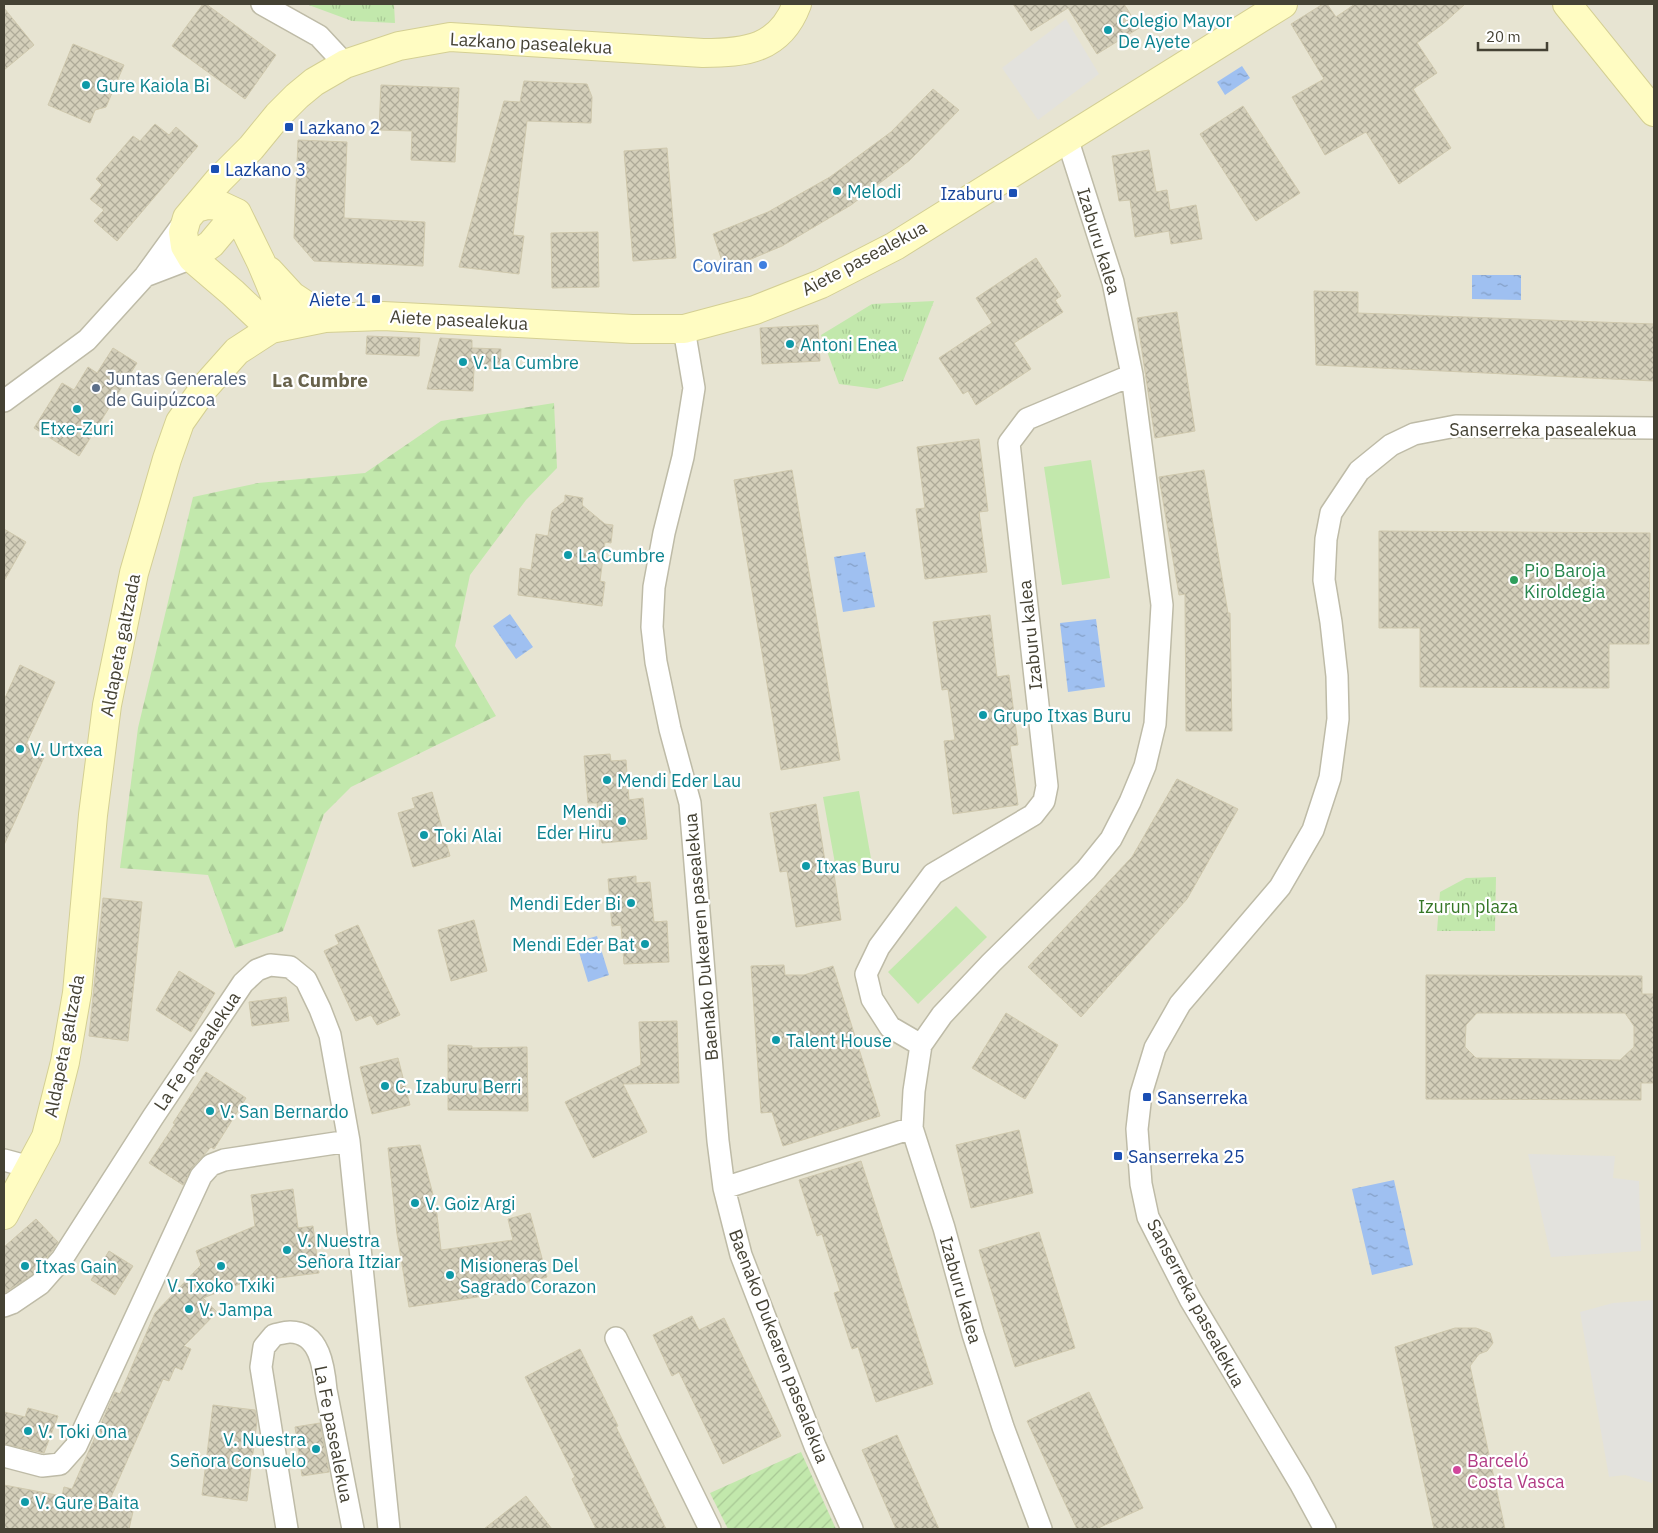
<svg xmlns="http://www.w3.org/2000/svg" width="1658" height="1533" viewBox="0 0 1658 1533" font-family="'IBM Plex Sans',sans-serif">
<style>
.residential{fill:#e7e4d2}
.grass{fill:#c2e8ac}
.forest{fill:url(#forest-firs)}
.park{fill:url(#park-tufts)}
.garden{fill:url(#garden-furrows)}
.parking{fill:#e3e2dd}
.water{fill:url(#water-ripples)}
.building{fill:url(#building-cross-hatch);stroke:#cfc8ad;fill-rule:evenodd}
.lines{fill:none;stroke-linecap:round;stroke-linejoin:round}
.street-casing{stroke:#bebba7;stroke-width:24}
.secondary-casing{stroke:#d4cf93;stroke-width:30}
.street{stroke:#fff;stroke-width:21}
.secondary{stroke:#fffcc2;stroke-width:28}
.culture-dot{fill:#0f9aa8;stroke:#fff;stroke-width:2}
.transit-dot{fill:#1a4fb4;stroke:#fff;stroke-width:2}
.shop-dot{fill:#3f7fe0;stroke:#fff;stroke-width:2}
.service-dot{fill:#5c6f8a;stroke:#fff;stroke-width:2}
.leisure-dot{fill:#2e9e5b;stroke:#fff;stroke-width:2}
.hotel-dot{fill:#d1479c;stroke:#fff;stroke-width:2}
.labels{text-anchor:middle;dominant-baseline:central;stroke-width:4.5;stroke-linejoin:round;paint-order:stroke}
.culture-label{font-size:18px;fill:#0d838f;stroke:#fff;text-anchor:start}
.street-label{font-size:18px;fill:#454234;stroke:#fff}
.transit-label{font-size:18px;fill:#164399;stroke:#fff;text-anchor:start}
.shop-label{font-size:18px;fill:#366cbe;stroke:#fff;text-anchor:end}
.service-label{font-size:18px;fill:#4e5e75;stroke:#fff;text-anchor:start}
.leisure-label{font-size:18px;fill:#27864d;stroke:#fff;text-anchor:start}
.park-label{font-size:18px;fill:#367727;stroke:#fff}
.hotel-label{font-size:18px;fill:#b23c85;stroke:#fff;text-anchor:start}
.neighbourhood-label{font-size:19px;font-weight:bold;fill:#68624b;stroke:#fff}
</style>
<defs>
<pattern id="forest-firs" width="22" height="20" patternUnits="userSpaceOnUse" patternTransform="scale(1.25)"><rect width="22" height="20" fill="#c2e8ac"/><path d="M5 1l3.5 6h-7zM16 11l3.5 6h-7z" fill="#a8c895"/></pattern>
<pattern id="park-tufts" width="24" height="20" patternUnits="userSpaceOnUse" patternTransform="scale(1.25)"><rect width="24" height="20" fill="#c2e8ac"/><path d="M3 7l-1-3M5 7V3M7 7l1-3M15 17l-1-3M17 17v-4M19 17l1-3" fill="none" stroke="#a8c895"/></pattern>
<pattern id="garden-furrows" width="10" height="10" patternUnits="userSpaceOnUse" patternTransform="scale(1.25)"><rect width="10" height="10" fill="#c2e8ac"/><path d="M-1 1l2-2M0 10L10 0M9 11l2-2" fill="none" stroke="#a8c895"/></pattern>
<pattern id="water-ripples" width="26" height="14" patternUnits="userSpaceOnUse" patternTransform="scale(1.25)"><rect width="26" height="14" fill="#9fc0f1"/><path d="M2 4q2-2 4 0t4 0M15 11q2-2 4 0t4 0" fill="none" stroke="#839ec4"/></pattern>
<pattern id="building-cross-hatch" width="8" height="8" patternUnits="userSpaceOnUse" patternTransform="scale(1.25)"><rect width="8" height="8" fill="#d4cfba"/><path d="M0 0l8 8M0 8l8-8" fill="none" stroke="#aeaa98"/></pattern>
</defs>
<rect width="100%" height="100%" fill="#f3f1e4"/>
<!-- residential -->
<path class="residential" d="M 4,4 L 1654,4 L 1654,1529 L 4,1529 Z"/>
<!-- grass -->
<path class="grass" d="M 1091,460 L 1110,578 L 1062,585 L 1044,467 Z
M 859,791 L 872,864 L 836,869 L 823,797 Z
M 956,906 L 987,937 L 918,1004 L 888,972 Z"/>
<!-- forest -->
<path class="forest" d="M 554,403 L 557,468 L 526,500 L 470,575 L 455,646 L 496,716 L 351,787 L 324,814 L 283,931 L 235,948 L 208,875 L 120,868 L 138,728 L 193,497 L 258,483 L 365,473 L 441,421 Z"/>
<!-- park -->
<path class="park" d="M 306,4 L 394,4 L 395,23 L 352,21 Z
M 934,301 L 903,381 L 877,389 L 839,384 L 821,335 L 872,304 Z
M 1496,877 L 1495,931 L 1437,931 L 1440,892 L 1466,878 Z"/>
<!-- garden -->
<path class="garden" d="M 801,1452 L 836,1529 L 728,1529 L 710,1493 Z"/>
<!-- parking -->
<path class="parking" d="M 1066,19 L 1099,74 L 1038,120 L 1002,68 Z
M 1528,1154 L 1615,1156 L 1613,1178 L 1639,1181 L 1641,1251 L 1551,1257 Z
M 1654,1300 L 1654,1356 L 1652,1483 L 1625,1475 L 1609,1477 L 1580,1312 L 1613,1303 Z"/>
<!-- water -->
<path class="water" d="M 1242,66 L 1250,78 L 1225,95 L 1217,82 Z
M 1472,275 L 1521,275 L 1521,300 L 1472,299 Z
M 865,552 L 875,607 L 843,612 L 834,557 Z
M 510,614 L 533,647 L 516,659 L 493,626 Z
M 1096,619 L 1105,687 L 1068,692 L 1060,623 Z
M 597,936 L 609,975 L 588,982 L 576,942 Z
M 1394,1180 L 1413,1265 L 1372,1275 L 1352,1189 Z"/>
<!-- building -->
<path class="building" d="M 203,4 L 206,4 L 276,55 L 245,99 L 172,46 Z
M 1013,4 L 1124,4 L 1139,28 L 1097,54 L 1068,8 L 1031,31 Z
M 1323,4 L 1327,4 L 1336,17 L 1355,4 L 1465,4 L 1444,23 L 1417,43 L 1437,73 L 1413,89 L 1451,148 L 1399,184 L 1366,132 L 1325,155 L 1292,97 L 1324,79 L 1291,24 Z
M 4,8 L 34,45 L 4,70 Z
M 73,44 L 124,65 L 106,107 L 95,110 L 90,123 L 48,105 Z
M 524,81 L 587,84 L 592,97 L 591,123 L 527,121 L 513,235 L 524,236 L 519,274 L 459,267 L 504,101 L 520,102 Z
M 381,85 L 459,88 L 455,162 L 411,160 L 412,131 L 379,130 Z
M 933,89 L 959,110 L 910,160 L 851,205 L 782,246 L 725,270 L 713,234 L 768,212 L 830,177 L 891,132 Z
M 1243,106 L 1300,193 L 1256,221 L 1200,134 Z
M 155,124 L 169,135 L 176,127 L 198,146 L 117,241 L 94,221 L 104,210 L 90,199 L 102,185 L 96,179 L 133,136 L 140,141 Z
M 298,140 L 347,142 L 344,218 L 425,222 L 423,266 L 314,261 L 294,238 Z
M 667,148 L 676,258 L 633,261 L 624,151 Z
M 1149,150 L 1156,192 L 1167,190 L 1170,210 L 1196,205 L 1202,239 L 1171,244 L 1169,231 L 1135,237 L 1130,200 L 1119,201 L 1112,156 Z
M 598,232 L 599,287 L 552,288 L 551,233 Z
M 1036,258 L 1061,296 L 1055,300 L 1063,312 L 1014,343 L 1031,369 L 976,405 L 968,391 L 963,394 L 939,358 L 992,323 L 976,298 Z
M 1314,291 L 1358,292 L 1358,313 L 1654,324 L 1654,381 L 1316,365 Z
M 1177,312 L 1195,431 L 1155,438 L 1137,318 Z
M 818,325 L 820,361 L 762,364 L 760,328 Z
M 367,336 L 420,338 L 419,356 L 366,354 Z
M 440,338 L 472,340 L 472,348 L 501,349 L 500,369 L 474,368 L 473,391 L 427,389 Z
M 113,348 L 137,363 L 79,456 L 34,428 L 62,383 L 74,390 L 88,367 L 97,373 Z
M 979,439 L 988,511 L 979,512 L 987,572 L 925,579 L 916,509 L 925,508 L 917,447 Z
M 792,470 L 840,760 L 781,770 L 734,480 Z
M 1204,470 L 1228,613 L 1230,613 L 1232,731 L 1186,731 L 1185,594 L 1179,595 L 1159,477 Z
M 565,495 L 583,498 L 582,505 L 605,524 L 613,525 L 611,543 L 605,542 L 600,581 L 605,582 L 602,606 L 518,595 L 520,568 L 531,570 L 536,534 L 548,536 L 552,511 L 565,501 Z
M 4,529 L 26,542 L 4,581 Z
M 1379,531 L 1650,533 L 1649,644 L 1609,644 L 1609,688 L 1420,687 L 1420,628 L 1379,628 Z
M 990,615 L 997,677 L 1009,675 L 1018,745 L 1010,746 L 1018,805 L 953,814 L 944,741 L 955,740 L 948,689 L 942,690 L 933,622 Z
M 20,665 L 55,682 L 26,744 L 46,753 L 4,845 L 4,700 Z
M 610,754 L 611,761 L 626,760 L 629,800 L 643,798 L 647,839 L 602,843 L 597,803 L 588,803 L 584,756 Z
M 1177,779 L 1238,809 L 1187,899 L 1081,1017 L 1028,967 L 1132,857 Z
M 432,792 L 450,856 L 413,867 L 398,813 L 415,808 L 412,798 Z
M 816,804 L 825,861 L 832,861 L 841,920 L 796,927 L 787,871 L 780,872 L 770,813 Z
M 636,876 L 636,883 L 650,882 L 654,922 L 667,921 L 669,962 L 624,964 L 621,925 L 612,926 L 608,879 Z
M 103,898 L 142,902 L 128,1041 L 89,1036 Z
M 474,920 L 487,971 L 451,981 L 438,930 Z
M 358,925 L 400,1015 L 377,1025 L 371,1015 L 356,1021 L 324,951 L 339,944 L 335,935 Z
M 784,965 L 785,975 L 804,975 L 833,966 L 880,1116 L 783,1146 L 772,1112 L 761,1113 L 751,966 Z
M 179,971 L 215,993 L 191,1032 L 156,1010 Z
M 1426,975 L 1642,976 L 1642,994 L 1654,994 L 1654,1083 L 1641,1083 L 1641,1100 L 1426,1099 ZM 1477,1013 L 1625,1013 L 1634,1026 L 1634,1047 L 1620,1060 L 1476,1058 L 1465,1047 L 1466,1025 Z
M 286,997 L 289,1021 L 252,1026 L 249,1002 Z
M 1006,1013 L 1058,1045 L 1025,1099 L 972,1068 Z
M 677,1021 L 679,1083 L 623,1084 L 647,1132 L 593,1158 L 565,1102 L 641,1065 L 639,1022 Z
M 448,1045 L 472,1046 L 472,1048 L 527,1047 L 528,1111 L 448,1110 Z
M 398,1058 L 410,1105 L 372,1114 L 360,1067 Z
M 206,1072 L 246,1098 L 214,1149 L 211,1147 L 192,1168 L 183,1185 L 149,1163 L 175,1124 L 173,1123 Z
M 1019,1130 L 1033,1193 L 971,1208 L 956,1145 Z
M 420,1145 L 436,1206 L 441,1250 L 513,1240 L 508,1219 L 530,1213 L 547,1277 L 498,1290 L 498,1294 L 409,1307 L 397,1234 L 388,1148 Z
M 861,1161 L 933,1384 L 876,1402 L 858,1347 L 852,1349 L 834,1293 L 840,1291 L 822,1234 L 817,1236 L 799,1180 Z
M 293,1189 L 298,1228 L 313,1226 L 319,1273 L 245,1282 L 203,1298 L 217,1312 L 184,1346 L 191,1349 L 182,1370 L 175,1367 L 169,1381 L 163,1379 L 111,1497 L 135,1503 L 129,1529 L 4,1529 L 4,1485 L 62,1496 L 64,1487 L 72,1489 L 115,1392 L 120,1394 L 155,1313 L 201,1265 L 196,1251 L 255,1226 L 251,1195 Z
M 36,1219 L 58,1242 L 52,1251 L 32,1275 L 4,1293 L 4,1247 Z
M 1039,1232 L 1075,1348 L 1015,1367 L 979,1250 Z
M 109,1251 L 133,1266 L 115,1295 L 91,1280 Z
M 692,1316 L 699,1330 L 724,1318 L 781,1436 L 723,1464 L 679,1372 L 672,1376 L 653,1335 Z
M 1455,1328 L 1476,1328 L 1490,1333 L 1493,1343 L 1487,1351 L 1479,1354 L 1470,1366 L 1505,1529 L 1434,1529 L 1395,1347 Z
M 580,1349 L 618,1426 L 616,1427 L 666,1529 L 596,1529 L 572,1479 L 575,1477 L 525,1377 Z
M 1089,1392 L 1143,1508 L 1096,1529 L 1077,1529 L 1027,1421 Z
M 213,1405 L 255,1410 L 257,1421 L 247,1501 L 202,1495 Z
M 28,1408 L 58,1416 L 44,1453 L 4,1444 L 4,1412 L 25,1417 Z
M 320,1423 L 329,1472 L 302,1476 L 295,1427 Z
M 897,1435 L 939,1529 L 896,1529 L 862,1450 Z
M 526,1496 L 552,1529 L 484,1529 Z"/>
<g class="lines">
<!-- street casing -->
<g class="street-casing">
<path id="street" d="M 262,4 L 319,36 L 345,64
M 145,276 L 192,258
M 684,329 L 694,388 L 683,457 L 664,533 L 654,587 L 652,627 L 656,662 L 670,729 L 690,803 L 718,1141 L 724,1188 L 741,1255 L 815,1446 L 852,1529
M 4,401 L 87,340 L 145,276 L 187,218
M 921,1045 L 890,1027 L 872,999 L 866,974 L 879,947 L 933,874 L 1033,815 L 1044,801 L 1047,786 L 1009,443 L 1027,419 L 1132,375
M 4,1160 L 30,1167
M 724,1188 L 912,1128
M 4,1306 L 12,1303 L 40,1284 L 62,1259 L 153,1117 L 243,983 L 257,970 L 270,965 L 290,967 L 306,980 L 320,1009 L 330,1035 L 349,1141 L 389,1529
M 616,1338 L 710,1529
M 4,1456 L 42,1466 L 60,1464 L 76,1446 L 201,1176 L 211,1165 L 224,1160 L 349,1141
M 287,1529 L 261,1367 L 264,1347 L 274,1335 C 279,1334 285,1332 290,1332 C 320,1332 324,1368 326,1390 L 353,1529
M 1041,1529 L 1003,1427 L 973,1334 L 944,1228 L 912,1128 L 914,1091 L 921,1045 L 942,1015 L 991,963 L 1086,870 L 1111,839 L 1130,802 L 1145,766 L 1155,724 L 1162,605 L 1132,375 L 1113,282 L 1067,138
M 1325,1529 L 1300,1483 L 1190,1299 L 1148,1217 L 1141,1184 L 1137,1129 L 1141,1094 L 1155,1048 L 1180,1004 L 1280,887 L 1313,830 L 1330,778 L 1338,719 L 1337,676 L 1331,622 L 1324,580 L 1326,539 L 1331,513 L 1359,471 L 1391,445 L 1414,434 L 1456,426 L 1654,428"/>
</g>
<!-- secondary casing -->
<g class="secondary-casing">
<path id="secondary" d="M 1567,4 L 1654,112
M 196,208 L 207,205 L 222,206 L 237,213 L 261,262 L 274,293 L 282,326
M 192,258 L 211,244 L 237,213
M 269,271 L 292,296 L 325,318
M 271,329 L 233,293 L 192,258 L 185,246 L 183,232 L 187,218 L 219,180 L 251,148 L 278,115 L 297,96 L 314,82 L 345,64 L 399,46 L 450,37 L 703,53 C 746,53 780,49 797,4
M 4,1215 L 46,1137 L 65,1062 L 77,993 L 93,815 L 107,705 L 134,573 L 167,459 L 180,422 L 204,388 L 237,351 L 271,329 L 325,318 L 383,316 L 632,329 L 684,329 L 755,310 L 821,284 L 895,246 L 1283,4"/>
</g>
<!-- street -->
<use href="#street" class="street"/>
<!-- secondary -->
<use href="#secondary" class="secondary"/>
</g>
<!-- markers -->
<g class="culture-dot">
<circle cx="1108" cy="30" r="5"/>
<circle cx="86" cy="85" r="5"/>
<circle cx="837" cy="191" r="5"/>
<circle cx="790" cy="344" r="5"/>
<circle cx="463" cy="362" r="5"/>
<circle cx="77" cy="409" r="5"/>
<circle cx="568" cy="555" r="5"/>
<circle cx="983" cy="715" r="5"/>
<circle cx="20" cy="749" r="5"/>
<circle cx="607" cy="780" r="5"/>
<circle cx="622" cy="821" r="5"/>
<circle cx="424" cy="835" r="5"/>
<circle cx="806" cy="866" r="5"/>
<circle cx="631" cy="903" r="5"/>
<circle cx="645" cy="944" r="5"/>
<circle cx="776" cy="1040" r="5"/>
<circle cx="385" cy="1086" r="5"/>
<circle cx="210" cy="1111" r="5"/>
<circle cx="415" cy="1203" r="5"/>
<circle cx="287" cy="1250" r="5"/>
<circle cx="25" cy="1266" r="5"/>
<circle cx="221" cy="1266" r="5"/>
<circle cx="450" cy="1275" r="5"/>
<circle cx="189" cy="1309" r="5"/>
<circle cx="28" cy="1431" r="5"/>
<circle cx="316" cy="1449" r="5"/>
<circle cx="25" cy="1502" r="5"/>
</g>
<g class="transit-dot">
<rect x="284" y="122" width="10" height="10" rx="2.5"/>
<rect x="210" y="164" width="10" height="10" rx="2.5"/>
<rect x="1008" y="188" width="10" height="10" rx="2.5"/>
<rect x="371" y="294" width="10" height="10" rx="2.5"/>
<rect x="1142" y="1092" width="10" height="10" rx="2.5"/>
<rect x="1113" y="1151" width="10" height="10" rx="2.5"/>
</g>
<circle class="shop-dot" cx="763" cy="265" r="5"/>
<circle class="service-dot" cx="96" cy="388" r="5"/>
<circle class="leisure-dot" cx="1514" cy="580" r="5"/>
<circle class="hotel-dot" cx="1457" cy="1470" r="5"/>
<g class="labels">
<!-- culture labels -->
<g class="culture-label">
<text x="1118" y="20">Colegio Mayor<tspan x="1118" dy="21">De Ayete</tspan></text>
<text x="96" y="85">Gure Kaiola Bi</text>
<text x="847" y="191">Melodi</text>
<text x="800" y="344">Antoni Enea</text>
<text x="473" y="362">V. La Cumbre</text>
<text x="77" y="428" text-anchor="middle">Etxe-Zuri</text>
<text x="578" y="555">La Cumbre</text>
<text x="993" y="715">Grupo Itxas Buru</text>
<text x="30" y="749">V. Urtxea</text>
<text x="617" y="780">Mendi Eder Lau</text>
<text x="612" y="811" text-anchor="end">Mendi<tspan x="612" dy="21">Eder Hiru</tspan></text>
<text x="434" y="835">Toki Alai</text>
<text x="816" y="866">Itxas Buru</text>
<text x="621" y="903" text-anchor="end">Mendi Eder Bi</text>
<text x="635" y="944" text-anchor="end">Mendi Eder Bat</text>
<text x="786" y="1040">Talent House</text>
<text x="395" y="1086">C. Izaburu Berri</text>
<text x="220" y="1111">V. San Bernardo</text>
<text x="425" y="1203">V. Goiz Argi</text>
<text x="297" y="1240">V. Nuestra<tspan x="297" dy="21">Señora Itziar</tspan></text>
<text x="460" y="1265">Misioneras Del<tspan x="460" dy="21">Sagrado Corazon</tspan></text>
<text x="35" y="1266">Itxas Gain</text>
<text x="221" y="1285" text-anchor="middle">V. Txoko Txiki</text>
<text x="199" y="1309">V. Jampa</text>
<text x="38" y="1431">V. Toki Ona</text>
<text x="306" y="1439" text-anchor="end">V. Nuestra<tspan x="306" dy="21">Señora Consuelo</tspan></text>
<text x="35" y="1502">V. Gure Baita</text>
</g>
<!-- street labels -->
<g class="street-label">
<text transform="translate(531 43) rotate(3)">Lazkano pasealekua</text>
<text transform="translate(1099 241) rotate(73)">Izaburu kalea</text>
<text transform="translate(864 258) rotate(-28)">Aiete pasealekua</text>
<text transform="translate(459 320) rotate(3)">Aiete pasealekua</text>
<text x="1543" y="429">Sanserreka pasealekua</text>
<text transform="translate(1030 635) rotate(-96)">Izaburu kalea</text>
<text transform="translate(120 645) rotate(-79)">Aldapeta galtzada</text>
<text transform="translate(701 937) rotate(-95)">Baenako Dukearen pasealekua</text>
<text transform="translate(64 1046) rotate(-79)">Aldapeta galtzada</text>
<text transform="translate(197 1051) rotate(-56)">La Fe pasealekua</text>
<text transform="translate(961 1290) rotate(74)">Izaburu kalea</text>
<text transform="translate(1196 1303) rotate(62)">Sanserreka pasealekua</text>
<text transform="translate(779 1346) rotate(69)">Baenako Dukearen pasealekua</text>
<text transform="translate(334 1434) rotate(79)">La Fe pasealekua</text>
</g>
<!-- transit labels -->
<g class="transit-label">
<text x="299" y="127">Lazkano 2</text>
<text x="225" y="169">Lazkano 3</text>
<text x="1003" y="193" text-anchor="end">Izaburu</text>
<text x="366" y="299" text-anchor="end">Aiete 1</text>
<text x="1157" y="1097">Sanserreka</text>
<text x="1128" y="1156">Sanserreka 25</text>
</g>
<!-- shop labels -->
<g class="shop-label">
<text x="753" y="265">Coviran</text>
</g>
<!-- service labels -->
<g class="service-label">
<text x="106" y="378">Juntas Generales<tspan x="106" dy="21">de Guipúzcoa</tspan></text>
</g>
<!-- leisure labels -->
<g class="leisure-label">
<text x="1524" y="570">Pio Baroja<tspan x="1524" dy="21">Kiroldegia</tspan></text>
</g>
<!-- park labels -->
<g class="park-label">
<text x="1468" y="906">Izurun plaza</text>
</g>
<!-- hotel labels -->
<g class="hotel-label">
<text x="1467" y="1460">Barceló<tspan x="1467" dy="21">Costa Vasca</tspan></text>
</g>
<!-- neighbourhood labels -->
<g class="neighbourhood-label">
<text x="320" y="380">La Cumbre</text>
</g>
</g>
<!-- border -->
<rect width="1658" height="1533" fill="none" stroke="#454234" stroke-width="10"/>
<!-- scale -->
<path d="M1478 42v8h69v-8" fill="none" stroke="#454234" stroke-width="2.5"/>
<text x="1486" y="42" font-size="15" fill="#454234" stroke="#ffffff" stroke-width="4" paint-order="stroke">20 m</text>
</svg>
